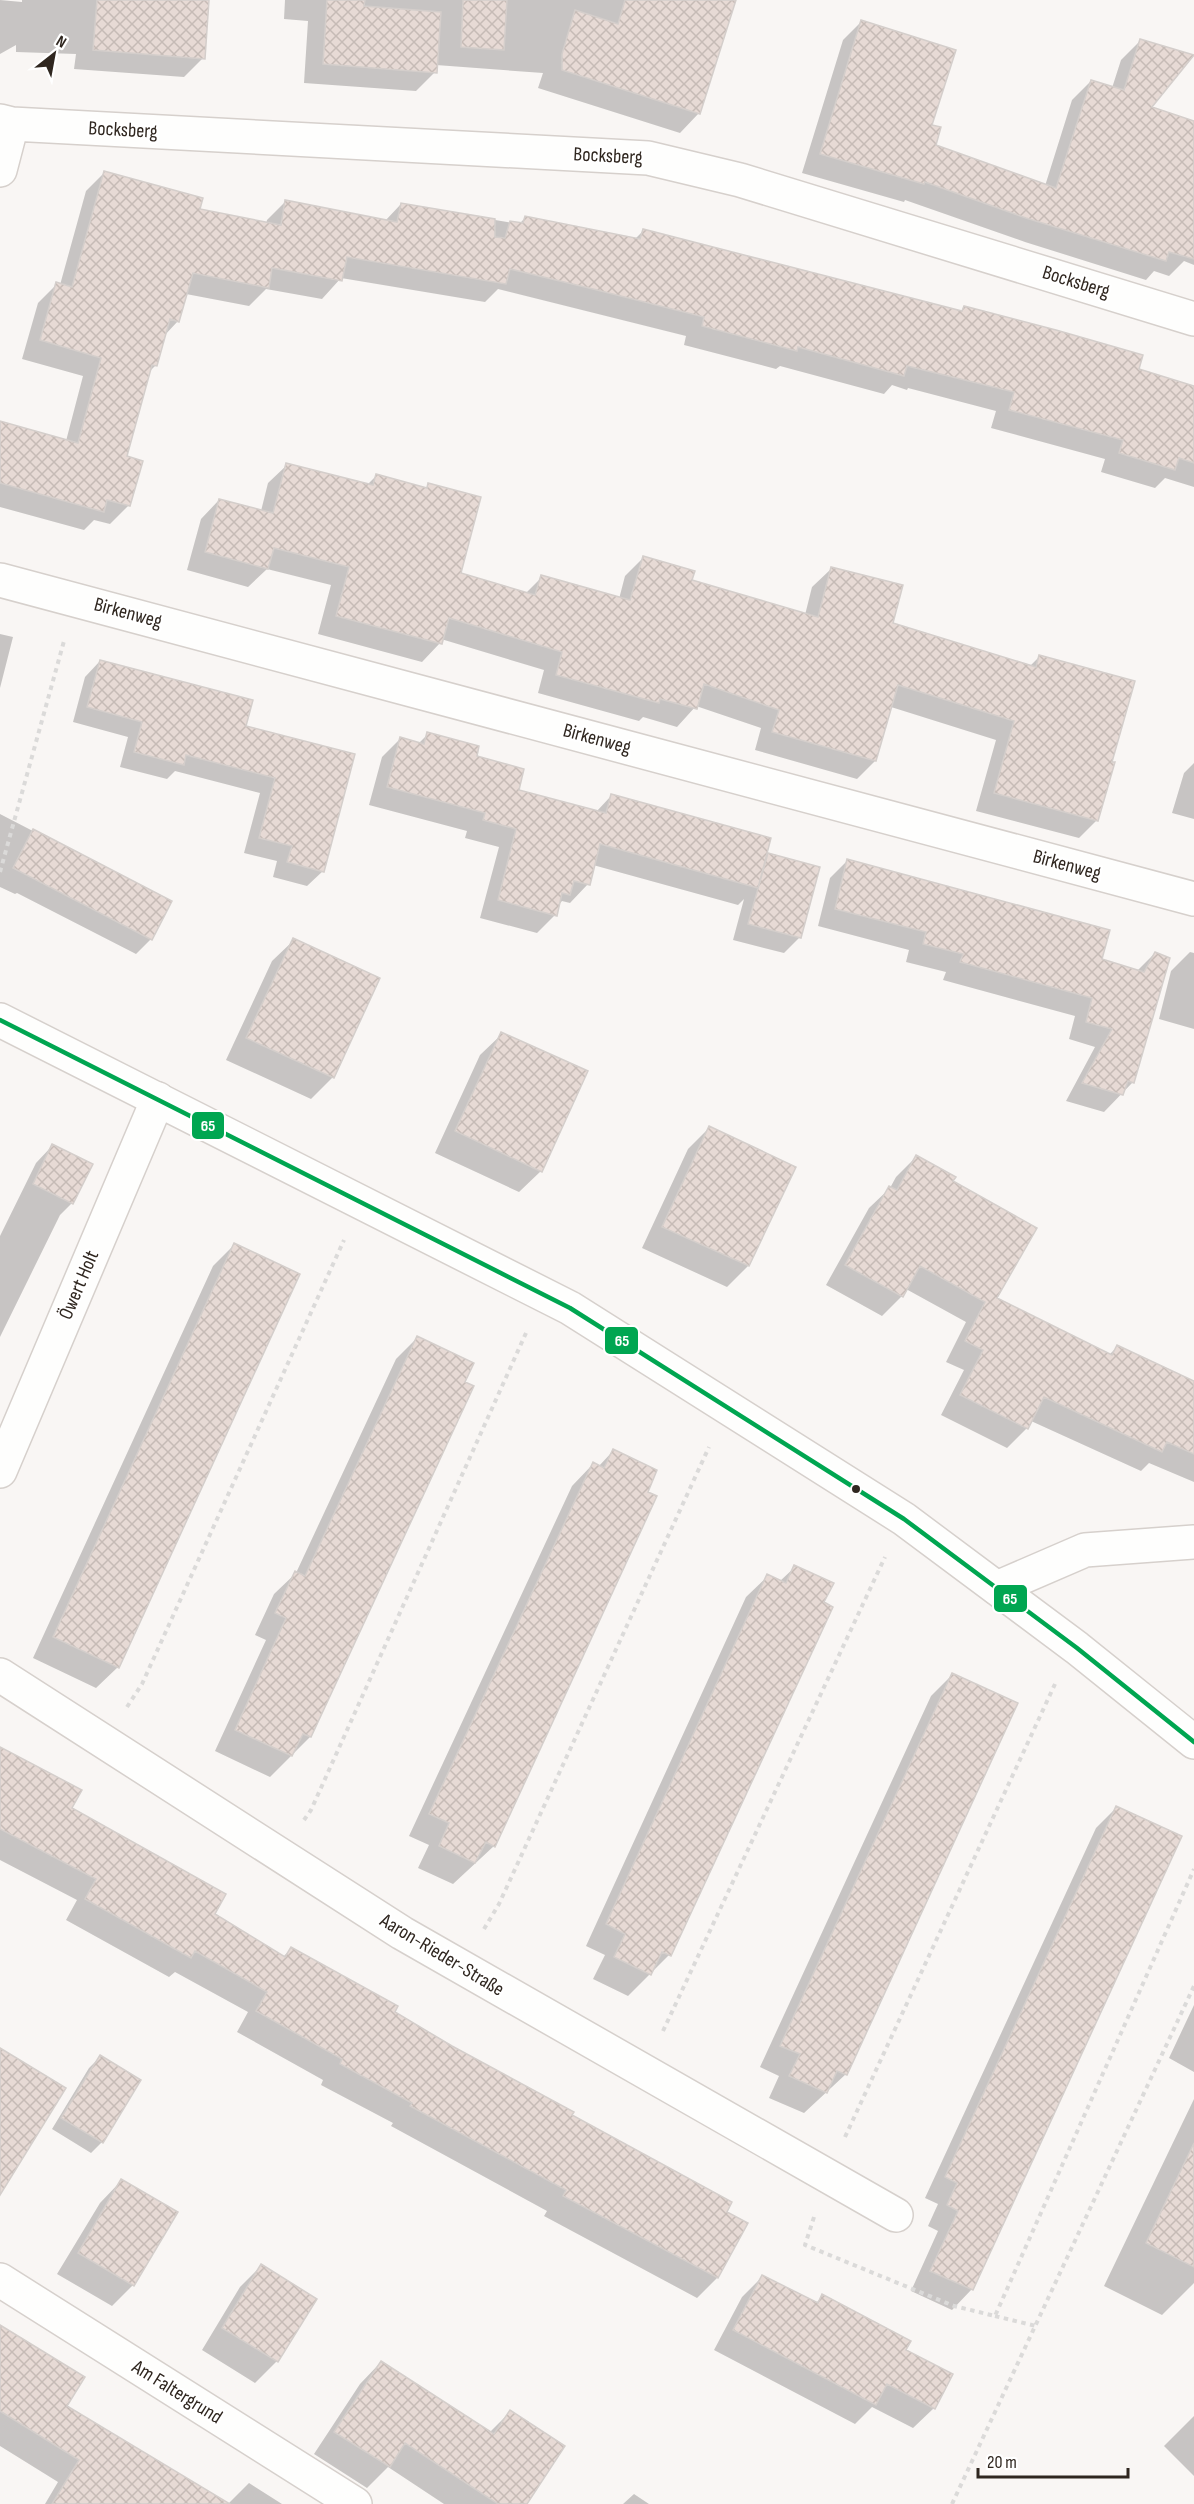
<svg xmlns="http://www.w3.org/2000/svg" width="1194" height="2504" viewBox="0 0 1194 2504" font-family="'Sofia Sans Condensed',sans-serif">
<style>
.shadow{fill:#0003}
.building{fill:url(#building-cross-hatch);stroke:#d4cecb;stroke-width:1.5}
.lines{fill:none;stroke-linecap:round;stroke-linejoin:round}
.minor-casing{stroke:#d6d0cc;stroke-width:36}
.tertiary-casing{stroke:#d6d0cc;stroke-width:36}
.path{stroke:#dbdad9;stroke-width:4;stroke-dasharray:4.5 4.5;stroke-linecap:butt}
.minor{stroke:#fefefd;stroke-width:33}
.tertiary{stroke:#fefefd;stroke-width:33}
.bus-1-casing{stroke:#fff;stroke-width:9}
.bus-1{stroke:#00a651;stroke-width:4.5}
.bus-dot{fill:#2f261f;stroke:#fff;stroke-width:2}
.labels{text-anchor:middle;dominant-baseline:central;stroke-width:5;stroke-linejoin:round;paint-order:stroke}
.street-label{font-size:20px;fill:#2f261f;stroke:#fff}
.line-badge{stroke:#fff;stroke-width:2}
.badge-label{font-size:16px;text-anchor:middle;font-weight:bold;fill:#fff}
</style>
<defs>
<pattern id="building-cross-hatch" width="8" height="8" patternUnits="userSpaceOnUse" patternTransform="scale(1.5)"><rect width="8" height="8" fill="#e7dad5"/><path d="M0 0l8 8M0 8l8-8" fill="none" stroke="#c6bbb6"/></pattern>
</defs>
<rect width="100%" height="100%" fill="#f9f6f4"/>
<!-- shadow -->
<path class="shadow" d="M 0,0 L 22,2 L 22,0 L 207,0 L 203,58 L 184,77 L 74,69 L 76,54 L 16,52 L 16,45 L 0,54 Z
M 285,0 L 735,0 L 699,113 L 680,133 L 538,88 L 543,73 L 436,65 L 435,72 L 416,91 L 304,83 L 308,21 L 284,19 Z
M 862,21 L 930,126 L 934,146 L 1045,186 L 1072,100 L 1091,81 L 1112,88 L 1121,60 L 1140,41 L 1149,108 L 1194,122 L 1194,265 L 1184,261 L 1169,276 L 1154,271 L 1146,280 L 1025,242 L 905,200 L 904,202 L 802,173 L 843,40 Z
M 105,172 L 198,210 L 266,224 L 267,220 L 286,201 L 385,221 L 401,204 L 519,224 L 525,218 L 634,240 L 644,230 L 960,312 L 964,308 L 1194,388 L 1194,487 L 1165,478 L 1155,488 L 1101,472 L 1105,459 L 991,428 L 996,411 L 908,388 L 907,390 L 892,385 L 884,394 L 780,366 L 776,369 L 684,345 L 686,336 L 498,289 L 485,302 L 341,278 L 322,299 L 266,289 L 249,306 L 186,294 L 178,321 L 164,336 L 156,365 L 148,373 L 125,457 L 129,505 L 110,524 L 94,520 L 84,530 L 0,507 L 0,423 L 66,441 L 83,376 L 22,359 L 38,303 L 57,284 L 60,285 L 86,191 Z
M 287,465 L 367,485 L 377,475 L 425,488 L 429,485 L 459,574 L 525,594 L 542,577 L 619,599 L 625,576 L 643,558 L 691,581 L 805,615 L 812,587 L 831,569 L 892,624 L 1029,667 L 1040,656 L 1110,763 L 1097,820 L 1079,838 L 976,811 L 996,740 L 891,707 L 875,761 L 857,779 L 755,750 L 761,728 L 696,706 L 677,727 L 643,717 L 639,721 L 538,693 L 544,670 L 441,639 L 440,643 L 422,662 L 318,634 L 331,585 L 267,569 L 248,587 L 187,570 L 201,519 L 219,500 L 261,511 L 268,483 Z
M 0,634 L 13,637 L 0,688 Z
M 100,661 L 244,727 L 353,755 L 323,871 L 307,886 L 273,877 L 277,861 L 244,853 L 260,793 L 175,771 L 167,779 L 120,767 L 128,737 L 73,722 L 85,677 Z
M 428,734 L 475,757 L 517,791 L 596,812 L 611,796 L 764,859 L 768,855 L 800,937 L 784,953 L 733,940 L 744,899 L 738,905 L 593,865 L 588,884 L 570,903 L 562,901 L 558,906 L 555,915 L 537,933 L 480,918 L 499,847 L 465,838 L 467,831 L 369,805 L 382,757 L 400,739 L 418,744 Z
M 1194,763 L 1194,819 L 1172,813 L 1184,773 Z
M 0,814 L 170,902 L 151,939 L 136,954 L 17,893 L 15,894 L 0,887 Z
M 848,860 L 1101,960 L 1137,971 L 1155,953 L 1133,1082 L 1104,1112 L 1066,1101 L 1095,1047 L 1069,1039 L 1075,1016 L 943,980 L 946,972 L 906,962 L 909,950 L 818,926 L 830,878 Z
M 294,940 L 333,1077 L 311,1099 L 226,1060 L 272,961 Z
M 1190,952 L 1194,953 L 1194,1029 L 1159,1019 L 1171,971 Z
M 502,1034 L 541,1171 L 519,1192 L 435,1153 L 480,1055 Z
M 709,1128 L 748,1266 L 727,1287 L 642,1248 L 688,1149 Z
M 52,1146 L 72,1203 L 60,1215 L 0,1337 L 0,1236 L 36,1163 Z
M 916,1157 L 951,1182 L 995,1299 L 1109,1355 L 1117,1347 L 1194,1382 L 1194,1482 L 1149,1463 L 1141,1471 L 1031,1421 L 1027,1428 L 1007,1448 L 941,1415 L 964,1370 L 946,1362 L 966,1322 L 906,1289 L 902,1296 L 882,1316 L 826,1285 L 869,1208 L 890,1188 L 896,1177 Z
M 234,1245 L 118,1667 L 96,1688 L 33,1658 L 213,1266 Z
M 417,1338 L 310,1737 L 270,1777 L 215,1751 L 266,1640 L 255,1635 L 274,1594 L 296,1573 L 396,1359 Z
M 613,1451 L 494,1846 L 453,1884 L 418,1868 L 429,1845 L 409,1836 L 572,1486 L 593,1464 L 598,1467 Z
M 795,1567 L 822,1603 L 831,1608 L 669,1955 L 628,1996 L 593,1979 L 605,1955 L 586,1946 L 746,1597 L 768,1576 L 779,1582 Z
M 952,1675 L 846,2074 L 804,2113 L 769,2098 L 779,2076 L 760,2067 L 931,1696 Z
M 0,1749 L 70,1809 L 213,1915 L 283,1957 L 291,1949 L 746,2223 L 717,2278 L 697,2298 L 544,2216 L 547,2211 L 391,2126 L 393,2123 L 321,2085 L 323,2080 L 237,2032 L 248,2012 L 175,1972 L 169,1977 L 66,1920 L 77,1900 L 0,1860 Z
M 1116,1808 L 972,2289 L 952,2310 L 911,2291 L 938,2231 L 928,2226 L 938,2204 L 925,2198 L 1096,1828 Z
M 1194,2005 L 1194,2072 L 1169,2058 Z
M 100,2057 L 102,2142 L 91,2153 L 52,2129 L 89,2068 Z
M 1194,2099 L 1194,2283 L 1162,2315 L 1104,2286 Z
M 121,2181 L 133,2285 L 112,2306 L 57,2274 L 100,2203 Z
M 262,2265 L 277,2361 L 255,2383 L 202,2350 L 240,2287 Z
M 762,2277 L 815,2304 L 823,2296 L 904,2350 L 951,2375 L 934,2408 L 913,2428 L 872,2407 L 855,2424 L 714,2350 L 742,2297 Z
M 0,2326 L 65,2406 L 227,2504 L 45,2504 L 58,2482 L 0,2446 Z
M 381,2362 L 489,2433 L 510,2412 L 525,2504 L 444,2504 L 388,2467 L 367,2488 L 314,2454 L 360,2384 Z
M 1194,2416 L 1194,2476 L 1164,2446 Z
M 249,2483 L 282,2504 L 228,2504 Z
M 634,2494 L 649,2504 L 623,2504 Z"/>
<!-- building -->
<path class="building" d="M 97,0 L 209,0 L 205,59 L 93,50 Z
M 327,0 L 365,0 L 364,6 L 441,12 L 437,73 L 323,64 Z
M 463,0 L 507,0 L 504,50 L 461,47 Z
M 625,0 L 736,0 L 700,114 L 562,70 L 562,54 L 575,10 L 618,24 Z
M 861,20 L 956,50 L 932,125 L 941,127 L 936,145 L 1056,188 L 1091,80 L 1124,90 L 1140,39 L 1194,55 L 1152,107 L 1194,121 L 1194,259 L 1169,252 L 1166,261 L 1026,218 L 925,182 L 924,184 L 820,154 Z
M 104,171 L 203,198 L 200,209 L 281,225 L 285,200 L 397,222 L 401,203 L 495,219 L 495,237 L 505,238 L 510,221 L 523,223 L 525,216 L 640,239 L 643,229 L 962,311 L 964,306 L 1056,330 L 1143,355 L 1139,369 L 1194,386 L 1194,463 L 1179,458 L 1175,470 L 1119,453 L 1123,440 L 1009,410 L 1014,392 L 907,366 L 904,376 L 798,347 L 797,351 L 702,326 L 704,317 L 589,288 L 510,269 L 506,284 L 347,257 L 342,281 L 272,268 L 269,288 L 193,273 L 179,322 L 170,319 L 157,366 L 152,365 L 127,456 L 143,461 L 130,506 L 107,500 L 104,512 L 0,483 L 0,421 L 78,443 L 101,358 L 40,340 L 56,282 L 72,287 Z
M 286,463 L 373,485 L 376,474 L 427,488 L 428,483 L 481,497 L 461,573 L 535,595 L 541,575 L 630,600 L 643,556 L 695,571 L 692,580 L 818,617 L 831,567 L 903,585 L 893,623 L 1036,667 L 1039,655 L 1135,681 L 1112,762 L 1115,762 L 1098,821 L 994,793 L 1014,721 L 898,685 L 876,761 L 772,732 L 779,710 L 704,684 L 697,709 L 660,699 L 659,703 L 556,675 L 562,652 L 449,618 L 442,644 L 336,616 L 349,567 L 274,548 L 268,569 L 205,552 L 219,499 L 273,513 Z
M 100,660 L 253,700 L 246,726 L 355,754 L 324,872 L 287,862 L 292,846 L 259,838 L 275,778 L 186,755 L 184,765 L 134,752 L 142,722 L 87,707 Z
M 427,732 L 479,746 L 477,756 L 524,769 L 519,790 L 606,813 L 611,794 L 771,838 L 758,888 L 600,844 L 590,885 L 574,881 L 570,895 L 562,893 L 557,916 L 498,900 L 516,829 L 483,820 L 485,813 L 387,787 L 400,737 L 424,744 Z
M 33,829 L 172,901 L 152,940 L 13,868 Z
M 768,853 L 820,867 L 801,938 L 748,924 Z
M 847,859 L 1110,930 L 1102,959 L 1144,972 L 1155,952 L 1170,958 L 1134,1083 L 1128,1081 L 1123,1095 L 1082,1083 L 1112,1029 L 1086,1022 L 1092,998 L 960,962 L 963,954 L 923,944 L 926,932 L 835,909 Z
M 293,938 L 380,978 L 334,1078 L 246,1038 Z
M 501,1032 L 588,1071 L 542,1172 L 455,1131 Z
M 709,1126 L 796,1167 L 749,1266 L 662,1227 Z
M 52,1144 L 93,1164 L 73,1204 L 33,1184 Z
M 916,1155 L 956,1177 L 953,1181 L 1037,1228 L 997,1298 L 1112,1355 L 1117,1345 L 1194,1381 L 1194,1454 L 1167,1442 L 1162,1452 L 1044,1397 L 1028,1429 L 960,1395 L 983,1350 L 965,1341 L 985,1302 L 920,1266 L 903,1297 L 845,1265 L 889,1186 L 897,1190 Z
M 234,1243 L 300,1274 L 119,1668 L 53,1637 Z
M 417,1336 L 474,1363 L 465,1382 L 474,1386 L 311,1737 L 303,1734 L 292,1756 L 235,1730 L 286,1618 L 275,1613 L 295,1571 L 305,1576 Z
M 613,1449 L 657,1470 L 648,1492 L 657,1496 L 495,1847 L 486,1842 L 475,1863 L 439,1846 L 449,1823 L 429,1814 L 593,1462 L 604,1468 Z
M 794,1565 L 834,1583 L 824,1602 L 833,1607 L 671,1956 L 662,1952 L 651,1975 L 614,1957 L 625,1934 L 606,1924 L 767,1574 L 786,1583 Z
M 952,1673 L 1018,1703 L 847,2075 L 837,2071 L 827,2093 L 789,2076 L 800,2054 L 780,2046 Z
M 0,1747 L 82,1790 L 72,1808 L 226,1894 L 215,1914 L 285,1957 L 291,1947 L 398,2006 L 395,2012 L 452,2046 L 574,2112 L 572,2115 L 732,2202 L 727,2212 L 748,2223 L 718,2278 L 563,2196 L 566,2190 L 410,2106 L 412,2103 L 340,2064 L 342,2059 L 256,2011 L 267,1992 L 195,1951 L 191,1958 L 85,1899 L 96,1879 L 0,1829 Z
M 1116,1806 L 1182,1836 L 973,2290 L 930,2271 L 958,2211 L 947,2205 L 957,2183 L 945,2177 Z
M 0,2048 L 66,2088 L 0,2195 Z
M 100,2055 L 141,2080 L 103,2143 L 61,2118 Z
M 1194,2143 L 1194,2267 L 1146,2243 Z
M 121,2179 L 178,2212 L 134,2286 L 78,2253 Z
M 261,2264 L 317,2299 L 278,2362 L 222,2328 Z
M 762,2275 L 818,2303 L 822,2294 L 911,2341 L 906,2350 L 953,2374 L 935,2409 L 887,2384 L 876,2405 L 733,2330 Z
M 0,2325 L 85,2377 L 67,2406 L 230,2504 L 52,2504 L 79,2460 L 0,2411 Z
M 381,2361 L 494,2434 L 510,2410 L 565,2446 L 527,2504 L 498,2504 L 405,2443 L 390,2467 L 334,2432 Z"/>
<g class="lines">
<!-- minor casing -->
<g class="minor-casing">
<path id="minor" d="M 0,121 L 12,124 L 648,158 L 740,180 L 1194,319
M 0,170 L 12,124
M 0,580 L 1194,899
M 0,1471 L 158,1099
M 997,1588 L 1085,1550 L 1194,1542
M 0,1675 L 402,1933 L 896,2215
M 0,2280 L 355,2504"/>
</g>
<!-- tertiary casing -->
<g class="tertiary-casing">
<path id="tertiary" d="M 0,1020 L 570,1308 L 904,1519 L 1077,1648 L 1194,1742"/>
</g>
<!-- path -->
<path class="path" d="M 0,872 L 64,641
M 127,1707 L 142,1684 L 344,1240
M 304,1820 L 311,1810 L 526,1333
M 484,1929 L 499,1904 L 709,1447
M 663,2031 L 885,1557
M 845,2137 L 1055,1684
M 814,2217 L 805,2245 L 954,2306 L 995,2316 L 1194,1869
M 995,2316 L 1036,2326
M 952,2504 L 1194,1986"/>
<!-- minor -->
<use href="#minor" class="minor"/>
<!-- tertiary -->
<use href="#tertiary" class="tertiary"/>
<!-- bus-1 casing -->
<g class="bus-1-casing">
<path id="bus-1" d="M 0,1020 L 570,1308 L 904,1519 L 1077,1648 L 1194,1742"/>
</g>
<!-- bus-1 -->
<use href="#bus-1" class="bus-1"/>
</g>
<!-- markers -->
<circle class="bus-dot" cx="856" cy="1489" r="5"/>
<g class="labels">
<!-- street labels -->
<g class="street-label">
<text transform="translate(123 130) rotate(3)">Bocksberg</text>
<text transform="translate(608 156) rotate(3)">Bocksberg</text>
<text transform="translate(1076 282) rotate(17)">Bocksberg</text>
<text transform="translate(128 613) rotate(15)">Birkenweg</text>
<text transform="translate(597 739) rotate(15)">Birkenweg</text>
<text transform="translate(1067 865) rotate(15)">Birkenweg</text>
<text transform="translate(79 1285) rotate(-67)">Öwert Holt</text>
<text transform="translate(442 1955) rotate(31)">Aaron-Rieder-Straße</text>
<text transform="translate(177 2392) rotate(32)">Am Faltergrund</text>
</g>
</g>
<g class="line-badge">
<rect x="191" y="1111" width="34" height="29" rx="6" fill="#00a651"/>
<rect x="604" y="1326" width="35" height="29" rx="6" fill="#00a651"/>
<rect x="993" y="1584" width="35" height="29" rx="6" fill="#00a651"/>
</g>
<g class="badge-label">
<text x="208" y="1131">65</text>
<text x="622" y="1346">65</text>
<text x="1010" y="1604">65</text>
</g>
<!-- north arrow -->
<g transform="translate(54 54) rotate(31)" stroke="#ffffff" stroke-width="4.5" paint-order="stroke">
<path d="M0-4.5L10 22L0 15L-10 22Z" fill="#2f261f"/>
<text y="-9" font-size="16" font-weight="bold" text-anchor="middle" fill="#2f261f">N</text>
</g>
<!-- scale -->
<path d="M978 2468v9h150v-9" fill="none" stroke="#2f261f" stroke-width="3"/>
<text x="987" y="2468" font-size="18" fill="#2f261f" stroke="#ffffff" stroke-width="4.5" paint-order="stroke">20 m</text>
</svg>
